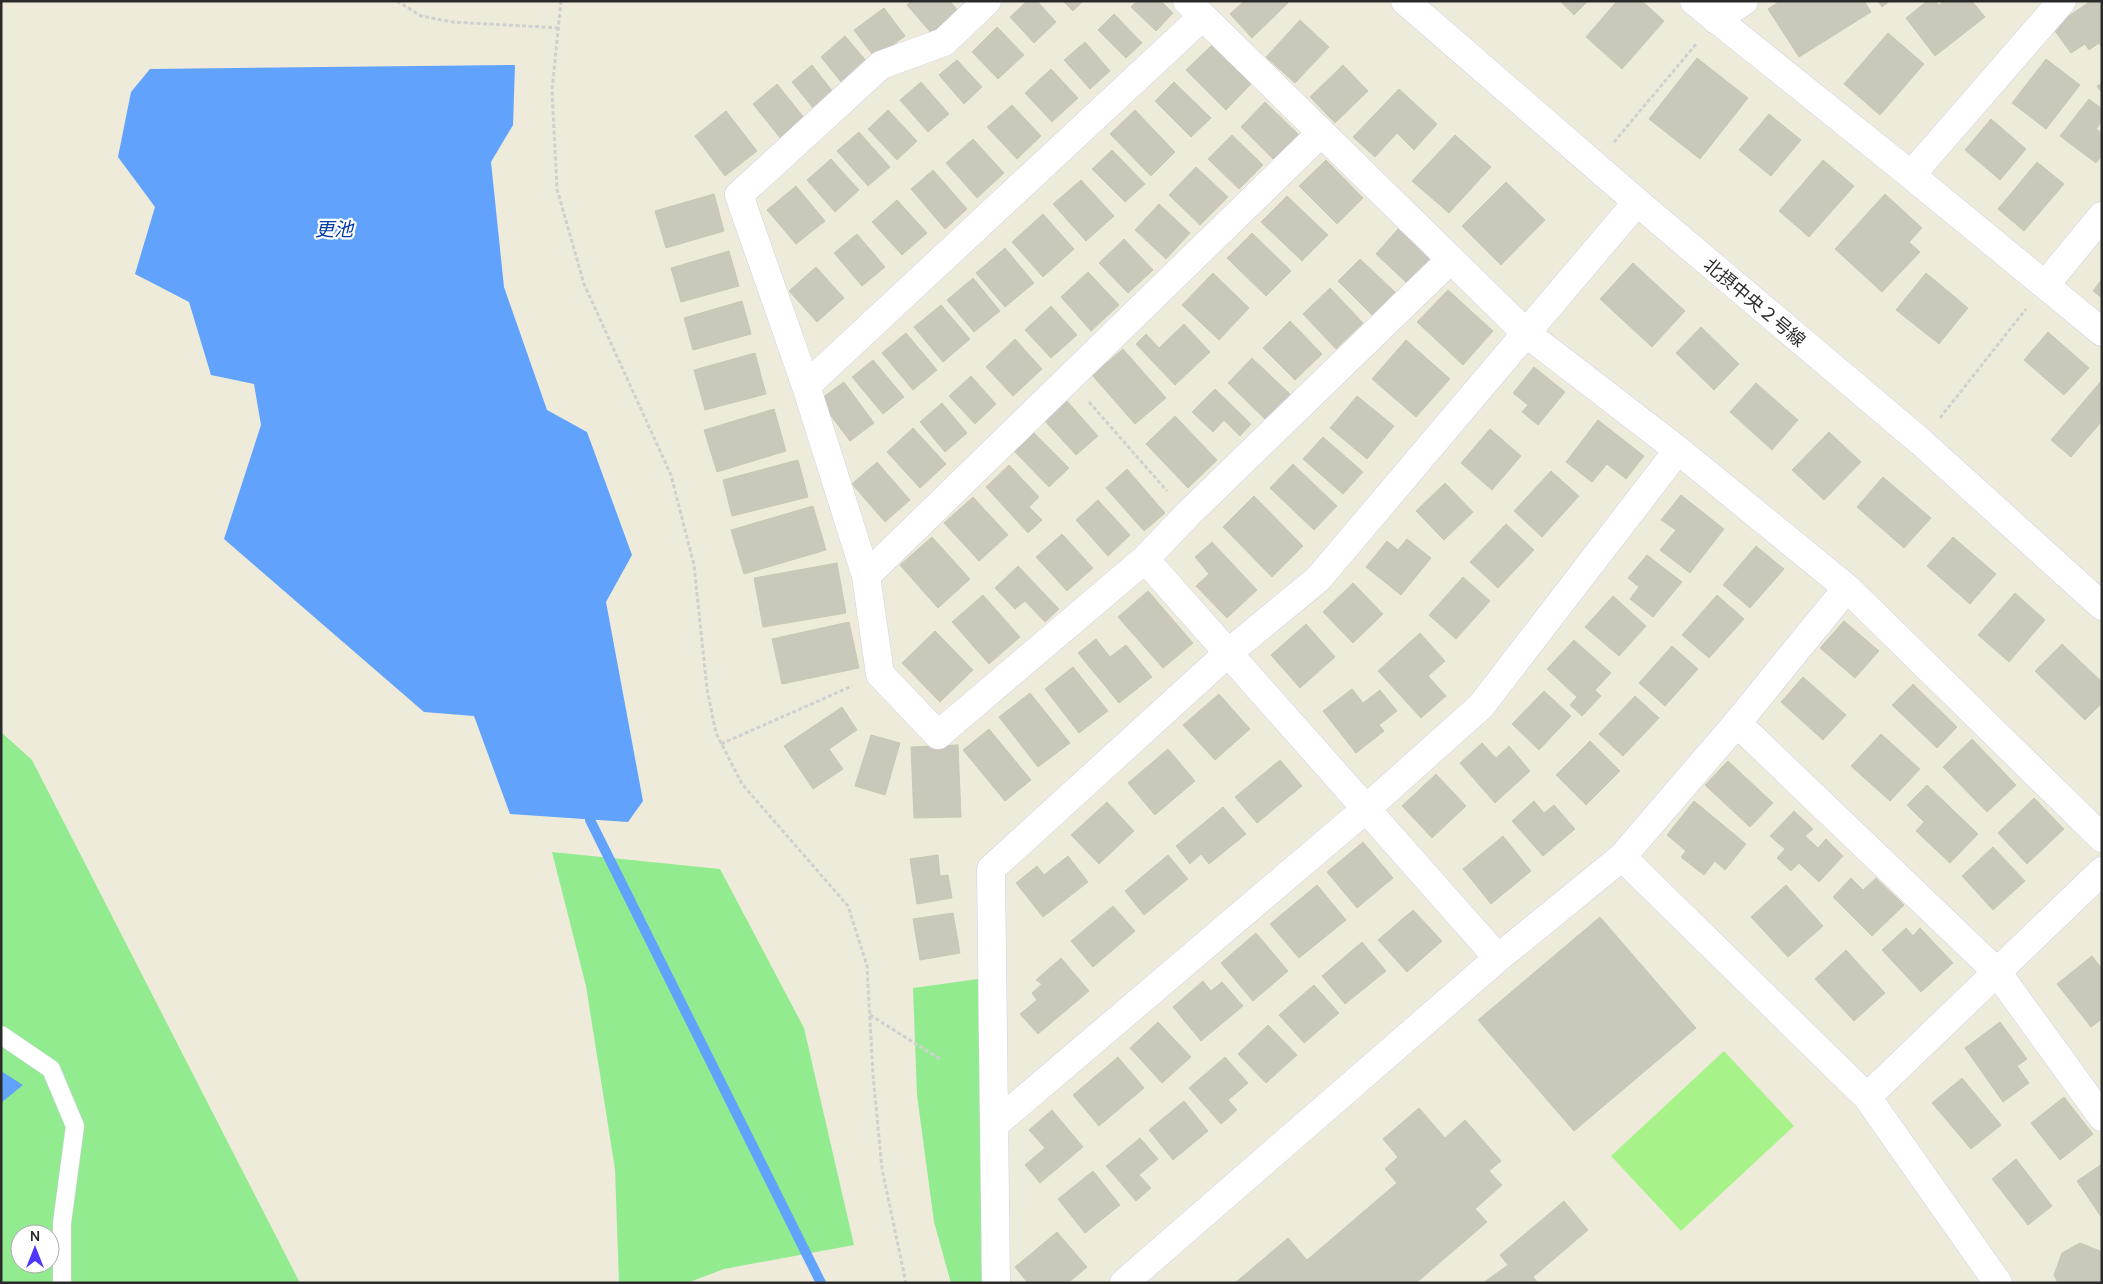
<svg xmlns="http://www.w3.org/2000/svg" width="2103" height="1284" viewBox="0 0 2103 1284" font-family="Manrope,'Noto Sans JP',sans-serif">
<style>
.green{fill:#93eb90;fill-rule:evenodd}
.pitch{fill:#a7f38a}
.water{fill:#61a3fc}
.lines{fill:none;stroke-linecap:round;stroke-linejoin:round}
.stream{stroke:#61a3fc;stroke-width:10}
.building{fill:#c9c8ba;stroke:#c9c8b4}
.lane-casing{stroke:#d2cfe5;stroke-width:19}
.street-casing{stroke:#d2cfe5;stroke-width:29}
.secondary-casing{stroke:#d2cfe5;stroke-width:29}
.path{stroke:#d0d0d0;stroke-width:3;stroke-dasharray:4 2.5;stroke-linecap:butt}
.lane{stroke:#fff;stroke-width:18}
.street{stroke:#fff;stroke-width:28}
.secondary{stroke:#fff;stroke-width:28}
.labels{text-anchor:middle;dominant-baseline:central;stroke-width:4.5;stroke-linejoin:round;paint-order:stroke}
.street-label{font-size:18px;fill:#2a2a2a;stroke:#fff}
.water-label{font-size:19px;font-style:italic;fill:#003ba8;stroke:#fff}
</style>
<rect width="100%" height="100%" fill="#eeebda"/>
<!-- green -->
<path class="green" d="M 1,732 L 32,760 L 300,1283 L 1,1283 ZM 20,1234 L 50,1234 L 50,1264 L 20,1264 Z
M 552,852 L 720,869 L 804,1028 L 854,1245 L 724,1269 L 687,1283 L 619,1283 L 615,1169 L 586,986 Z
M 978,979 L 982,1283 L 951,1283 L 934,1222 L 917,1095 L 913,988 Z"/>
<!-- pitch -->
<path class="pitch" d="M 1724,1051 L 1794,1126 L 1681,1231 L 1611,1156 Z"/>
<!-- water -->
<path class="water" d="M 515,65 L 513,125 L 491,162 L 504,287 L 547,410 L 587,432 L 632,555 L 606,602 L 643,801 L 628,822 L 510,814 L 474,716 L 424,712 L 224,539 L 261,425 L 254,384 L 211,375 L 189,302 L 135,274 L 155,207 L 118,157 L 131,92 L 150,69 Z
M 1,1071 L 23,1085 L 1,1103 Z"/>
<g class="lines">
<!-- stream -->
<path class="stream" d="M 590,820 L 821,1283"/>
</g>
<!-- building -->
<path class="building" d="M 911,1 L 950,1 L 958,11 L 932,34 L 907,5 Z
M 1027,1 L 1037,1 L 1056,22 L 1034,43 L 1010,17 Z
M 1063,1 L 1083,1 L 1073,11 Z
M 1137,1 L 1161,1 L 1173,13 L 1156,31 L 1131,7 Z
M 1244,1 L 1286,1 L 1288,3 L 1252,38 L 1230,14 Z
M 1560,1 L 1588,1 L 1574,15 Z
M 1617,1 L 1642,1 L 1664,21 L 1622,69 L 1586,37 Z
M 1780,1 L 1864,1 L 1871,12 L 1799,57 L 1768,9 Z
M 1878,1 L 1890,1 L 1882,7 Z
M 1927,1 L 1935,1 L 1939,5 L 1944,1 L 1972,1 L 1985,17 L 1935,56 L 1906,18 Z
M 2091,1 L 2102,1 L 2102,47 L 2099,43 L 2089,50 L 2085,44 L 2071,53 L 2052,27 Z
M 884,8 L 905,36 L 875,58 L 854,30 Z
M 1114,14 L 1142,43 L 1126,58 L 1098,30 Z
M 1300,20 L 1329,47 L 1295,83 L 1266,57 Z
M 997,27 L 1024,55 L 998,79 L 972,52 Z
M 1888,33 L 1924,64 L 1880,115 L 1844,84 Z
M 845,36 L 867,62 L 842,83 L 821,57 Z
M 1085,42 L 1110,71 L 1090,89 L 1064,60 Z
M 1212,45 L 1251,84 L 1226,110 L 1186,70 Z
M 1697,58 L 1748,98 L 1700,159 L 1649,119 Z
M 2046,59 L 2080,85 L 2046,129 L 2012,103 Z
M 957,60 L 982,87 L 964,104 L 939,75 Z
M 812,65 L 833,92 L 813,108 L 792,82 Z
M 1343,65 L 1368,91 L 1335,123 L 1310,97 Z
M 1051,69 L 1078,98 L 1052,122 L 1025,93 Z
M 921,82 L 949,114 L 928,132 L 900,100 Z
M 1174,82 L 1211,118 L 1191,137 L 1155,101 Z
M 2102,83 L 2102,93 L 2097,86 Z
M 777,84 L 805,119 L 781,139 L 753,104 Z
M 1399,89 L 1437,124 L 1414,150 L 1397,133 L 1375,157 L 1353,137 Z
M 2089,99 L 2102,109 L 2102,121 L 2096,129 L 2102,133 L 2102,155 L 2096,163 L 2060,136 Z
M 1265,102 L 1299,135 L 1274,160 L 1241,127 Z
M 1012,105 L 1041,136 L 1017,159 L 987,127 Z
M 888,110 L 917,141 L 897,160 L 868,129 Z
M 1135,110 L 1175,152 L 1151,176 L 1110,134 Z
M 726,111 L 757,151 L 725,176 L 695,136 Z
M 1769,114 L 1801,140 L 1771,176 L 1739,150 Z
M 1991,119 L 2026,149 L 2000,180 L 1965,150 Z
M 859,132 L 890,167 L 868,186 L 837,151 Z
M 1232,135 L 1263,165 L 1239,189 L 1208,159 Z
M 1455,135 L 1491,167 L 1449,213 L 1412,181 Z
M 973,139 L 1004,173 L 977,198 L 946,163 Z
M 1112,150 L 1145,184 L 1125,202 L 1092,169 Z
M 831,159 L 859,190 L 835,212 L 807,180 Z
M 1326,160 L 1363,198 L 1337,224 L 1299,186 Z
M 1823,160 L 1854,186 L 1809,237 L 1779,211 Z
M 2037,162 L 2064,184 L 2024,231 L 1998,209 Z
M 1196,167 L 1228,197 L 1200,225 L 1169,195 Z
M 933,170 L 967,209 L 945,229 L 911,189 Z
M 1081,180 L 1114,216 L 1086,241 L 1053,204 Z
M 1506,182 L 1545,220 L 1501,265 L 1462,226 Z
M 796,186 L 825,221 L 796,244 L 767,210 Z
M 714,194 L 724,231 L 666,248 L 655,211 Z
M 1885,194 L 1922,228 L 1909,242 L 1920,252 L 1882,292 L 1835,249 Z
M 1287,196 L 1328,235 L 1302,261 L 1261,222 Z
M 897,200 L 927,233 L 902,255 L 872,222 Z
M 1159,204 L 1190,233 L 1166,259 L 1135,230 Z
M 1043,214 L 1074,249 L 1043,277 L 1012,242 Z
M 1398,229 L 1431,259 L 1408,284 L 1376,254 Z
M 1252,233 L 1291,271 L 1266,296 L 1227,258 Z
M 857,234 L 885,267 L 862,286 L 834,253 Z
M 1124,239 L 1153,270 L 1128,293 L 1099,263 Z
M 1005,248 L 1034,283 L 1005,307 L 976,273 Z
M 729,251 L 739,286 L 681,302 L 671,268 Z
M 1360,259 L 1395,292 L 1372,315 L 1338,281 Z
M 1633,263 L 1685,311 L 1652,347 L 1600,299 Z
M 816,267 L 844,298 L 817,322 L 789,291 Z
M 1088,272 L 1119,305 L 1091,331 L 1061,297 Z
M 1213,273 L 1249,308 L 1219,340 L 1182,305 Z
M 1926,273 L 1968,308 L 1939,344 L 1896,310 Z
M 973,278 L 1000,311 L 974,332 L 947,300 Z
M 2102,279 L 2102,298 L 2093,291 Z
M 1330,288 L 1363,323 L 1336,349 L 1303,314 Z
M 1448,290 L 1493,331 L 1463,365 L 1417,322 Z
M 742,301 L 751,334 L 693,350 L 684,318 Z
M 941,305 L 970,339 L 943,362 L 914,327 Z
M 1051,306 L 1077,335 L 1051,358 L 1025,330 Z
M 1290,321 L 1322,354 L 1295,380 L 1263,348 Z
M 1184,324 L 1210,352 L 1175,385 L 1136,344 L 1146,334 L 1159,348 Z
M 1701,327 L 1739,364 L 1714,390 L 1676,353 Z
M 2048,332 L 2089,368 L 2064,395 L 2024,360 Z
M 906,333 L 937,370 L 913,390 L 882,353 Z
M 1015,339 L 1042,369 L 1013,396 L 986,367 Z
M 1406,340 L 1450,379 L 1416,417 L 1372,379 Z
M 1123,349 L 1166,398 L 1135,424 L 1092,375 Z
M 755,353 L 766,394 L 705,410 L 694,370 Z
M 1252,358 L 1291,395 L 1266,420 L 1228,383 Z
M 873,360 L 904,397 L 883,414 L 852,377 Z
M 1534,367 L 1565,392 L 1538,425 L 1522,412 L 1528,405 L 1513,393 Z
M 971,376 L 996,404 L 975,424 L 949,396 Z
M 2102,380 L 2102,421 L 2071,457 L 2051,440 Z
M 844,382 L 874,423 L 850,441 L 819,400 Z
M 1756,383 L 1798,420 L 1772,450 L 1730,412 Z
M 1215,389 L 1251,424 L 1240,436 L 1224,420 L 1213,432 L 1192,412 Z
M 1357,396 L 1394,426 L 1367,459 L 1330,428 Z
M 1066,400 L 1098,436 L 1076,455 L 1044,420 Z
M 942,403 L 967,433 L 945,452 L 920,422 Z
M 774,409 L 786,451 L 717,472 L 704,430 Z
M 1175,416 L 1217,460 L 1188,488 L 1146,444 Z
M 1598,420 L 1644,456 L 1626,479 L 1607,464 L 1592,482 L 1566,462 Z
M 913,428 L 946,464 L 920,488 L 887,452 Z
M 1490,429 L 1521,456 L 1492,490 L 1461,463 Z
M 1033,432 L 1069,468 L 1049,487 L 1014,451 Z
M 1829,432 L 1861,462 L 1824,500 L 1792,470 Z
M 1323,437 L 1363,472 L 1343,494 L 1303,459 Z
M 798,460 L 808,497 L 732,516 L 723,480 Z
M 877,462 L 910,500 L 885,522 L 852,484 Z
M 1293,464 L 1337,506 L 1314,530 L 1270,488 Z
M 1009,465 L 1039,497 L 1029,507 L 1042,520 L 1028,533 L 986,487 Z
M 1127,469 L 1165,513 L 1144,531 L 1106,488 Z
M 1551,471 L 1579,496 L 1542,537 L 1514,511 Z
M 1883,477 L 1931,518 L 1904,548 L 1857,507 Z
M 1445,483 L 1473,512 L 1444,540 L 1416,511 Z
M 1681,495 L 1724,529 L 1690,573 L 1660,550 L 1676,530 L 1661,520 Z
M 1254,496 L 1303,546 L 1272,577 L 1223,527 Z
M 973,497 L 1008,535 L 979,561 L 944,523 Z
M 1098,500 L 1130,535 L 1108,556 L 1076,520 Z
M 813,506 L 826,550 L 744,574 L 731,530 Z
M 1506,524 L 1534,550 L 1498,588 L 1470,562 Z
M 1062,534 L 1093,568 L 1067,591 L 1036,557 Z
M 932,537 L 970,579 L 938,608 L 900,565 Z
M 1953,537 L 1996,574 L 1970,604 L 1927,566 Z
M 1407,539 L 1431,558 L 1401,595 L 1366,567 L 1387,541 L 1398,550 Z
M 1212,542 L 1257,590 L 1227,618 L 1196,586 L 1209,574 L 1195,557 Z
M 1756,546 L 1784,569 L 1750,608 L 1723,585 Z
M 1647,555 L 1682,582 L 1653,617 L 1630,599 L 1639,587 L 1628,578 Z
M 837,563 L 846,613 L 763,627 L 754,578 Z
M 1018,566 L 1059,609 L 1045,622 L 1025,601 L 1015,609 L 995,588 Z
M 1463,577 L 1490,601 L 1456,639 L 1429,615 Z
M 1353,583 L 1383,614 L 1353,643 L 1323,612 Z
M 1148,591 L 1193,643 L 1163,668 L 1118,617 Z
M 2015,593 L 2045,620 L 2009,662 L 1978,635 Z
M 983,595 L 1020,637 L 989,664 L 952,622 Z
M 1717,595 L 1744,619 L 1709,658 L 1682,635 Z
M 1613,596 L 1646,626 L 1619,656 L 1585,627 Z
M 1844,621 L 1879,651 L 1855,678 L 1820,648 Z
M 849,622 L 859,668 L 782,684 L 772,639 Z
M 1306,624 L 1335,657 L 1300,688 L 1271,655 Z
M 935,631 L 973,670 L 940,702 L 902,663 Z
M 1420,633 L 1445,661 L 1428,676 L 1446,696 L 1421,718 L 1378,671 Z
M 1096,639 L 1110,657 L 1126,645 L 1152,677 L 1119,703 L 1078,653 Z
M 1574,640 L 1611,673 L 1595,690 L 1601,696 L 1582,716 L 1570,705 L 1577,697 L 1547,669 Z
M 2062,644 L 2102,682 L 2102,703 L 2085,720 L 2035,671 Z
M 1672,646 L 1698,669 L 1665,706 L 1639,683 Z
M 1073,667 L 1108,711 L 1079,733 L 1045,689 Z
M 1803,677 L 1846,715 L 1823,740 L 1781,702 Z
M 1913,684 L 1957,727 L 1937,748 L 1892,705 Z
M 1352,689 L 1363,703 L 1380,690 L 1397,711 L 1379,725 L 1384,731 L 1356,753 L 1323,711 Z
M 1544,691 L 1571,716 L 1539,750 L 1512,724 Z
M 1030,693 L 1070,743 L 1038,767 L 999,717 Z
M 1219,694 L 1250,729 L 1215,760 L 1183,725 Z
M 1635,696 L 1659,718 L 1623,756 L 1599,734 Z
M 842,707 L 857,730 L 829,749 L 843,769 L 813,789 L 784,746 Z
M 989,729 L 1031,780 L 1005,801 L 963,750 Z
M 1881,734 L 1920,769 L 1890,801 L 1851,766 Z
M 871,735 L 900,743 L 885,795 L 855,786 Z
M 1972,739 L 2016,785 L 1987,812 L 1943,767 Z
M 1590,741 L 1620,771 L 1586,805 L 1556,775 Z
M 1482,743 L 1496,758 L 1509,746 L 1530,771 L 1495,803 L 1460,763 Z
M 958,745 L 961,817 L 914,818 L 911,747 Z
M 1168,749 L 1195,781 L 1155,815 L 1128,783 Z
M 1280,760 L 1302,786 L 1257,823 L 1235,797 Z
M 1728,761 L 1773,803 L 1750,827 L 1705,785 Z
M 1436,774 L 1466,806 L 1432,838 L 1402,806 Z
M 1927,785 L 1978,834 L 1950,863 L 1916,831 L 1924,822 L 1907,805 Z
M 2034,798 L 2064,829 L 2027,864 L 1998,833 Z
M 1534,801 L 1544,813 L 1554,805 L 1575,829 L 1543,856 L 1512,821 Z
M 1694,801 L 1746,844 L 1725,870 L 1715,861 L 1704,875 L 1681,857 L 1686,851 L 1667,835 Z
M 1107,802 L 1134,831 L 1099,864 L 1071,835 Z
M 1223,807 L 1246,834 L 1209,864 L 1201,854 L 1190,864 L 1176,846 Z
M 1794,811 L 1813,829 L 1805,836 L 1818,848 L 1826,839 L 1843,856 L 1819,882 L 1799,863 L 1791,871 L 1777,858 L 1785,849 L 1770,836 Z
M 1503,836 L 1531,871 L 1491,904 L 1463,869 Z
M 1363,842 L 1393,878 L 1357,908 L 1327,872 Z
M 1993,847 L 2025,881 L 1993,910 L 1962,876 Z
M 938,855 L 940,876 L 948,875 L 952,898 L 917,904 L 910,859 Z
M 1168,855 L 1188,879 L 1144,915 L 1125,891 Z
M 1068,856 L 1088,882 L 1043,917 L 1016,883 L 1037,866 L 1044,875 Z
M 1851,878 L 1863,890 L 1876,878 L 1904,905 L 1872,936 L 1833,897 Z
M 1317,885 L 1346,920 L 1299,958 L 1270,924 Z
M 1786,885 L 1823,926 L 1788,957 L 1751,917 Z
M 1113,906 L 1135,931 L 1093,967 L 1071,941 Z
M 1413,910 L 1442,941 L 1407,972 L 1378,940 Z
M 953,913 L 960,953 L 920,960 L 913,919 Z
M 1600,917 L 1696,1028 L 1574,1131 L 1478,1020 Z
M 1906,928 L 1913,936 L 1920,928 L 1953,963 L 1921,992 L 1882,950 Z
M 1256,933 L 1288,971 L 1253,1001 L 1221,963 Z
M 1362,942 L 1386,971 L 1345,1004 L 1322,976 Z
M 1846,950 L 1885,993 L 1854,1021 L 1815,979 Z
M 2092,956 L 2102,969 L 2102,1019 L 2091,1027 L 2057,984 Z
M 1061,958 L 1089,991 L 1038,1034 L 1020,1014 L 1037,1000 L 1032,993 L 1042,984 L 1036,980 Z
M 1203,981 L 1211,991 L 1222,982 L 1243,1006 L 1201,1041 L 1173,1007 Z
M 1314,985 L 1339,1013 L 1304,1043 L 1279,1015 Z
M 1158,1022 L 1191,1057 L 1162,1083 L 1130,1048 Z
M 2000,1022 L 2027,1059 L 2017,1066 L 2029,1083 L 2003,1102 L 1965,1048 Z
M 1268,1025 L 1297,1055 L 1266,1083 L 1238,1054 Z
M 1118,1057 L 1144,1088 L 1099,1126 L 1073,1095 Z
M 1225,1057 L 1248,1083 L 1228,1100 L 1237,1110 L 1221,1124 L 1189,1088 Z
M 1962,1078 L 2001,1125 L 1971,1149 L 1932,1103 Z
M 2064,1097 L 2093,1134 L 2060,1160 L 2031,1123 Z
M 1184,1101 L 1208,1131 L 1173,1160 L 1149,1130 Z
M 1419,1108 L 1445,1138 L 1465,1120 L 1501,1161 L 1489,1171 L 1502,1185 L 1475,1209 L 1487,1222 L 1416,1283 L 1235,1283 L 1288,1238 L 1307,1260 L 1397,1183 L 1385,1169 L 1398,1157 L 1383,1139 Z
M 1052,1110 L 1083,1147 L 1040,1183 L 1025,1165 L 1045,1148 L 1029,1130 Z
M 1140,1138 L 1158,1159 L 1139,1175 L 1151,1188 L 1136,1201 L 1106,1166 Z
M 2016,1159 L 2052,1206 L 2028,1225 L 1992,1179 Z
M 2102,1164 L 2102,1218 L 2077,1181 Z
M 1093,1171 L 1120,1205 L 1085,1233 L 1058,1199 Z
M 1564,1201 L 1588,1230 L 1533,1277 L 1538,1283 L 1483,1283 L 1508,1265 L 1500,1255 Z
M 1057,1232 L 1087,1267 L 1068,1283 L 1028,1283 L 1015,1267 Z
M 2080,1243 L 2100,1251 L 2102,1255 L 2102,1283 L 2058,1283 L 2054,1275 L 2062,1253 Z"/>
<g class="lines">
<!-- lane casing -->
<g class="lane-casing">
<path id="lane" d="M 1,1035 L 51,1069 L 75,1126 L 62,1223 L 62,1283"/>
</g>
<!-- street casing -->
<g class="street-casing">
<path id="street" d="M 987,1 L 944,42 L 881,65 L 739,195 L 806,386 L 866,576 L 880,674 L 938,735 L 1145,559 L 1188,514 L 1450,260
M 1187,1 L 1526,333 L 1678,450 L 1847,588 L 2102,838
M 1694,1 L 1911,175 L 2102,332
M 1716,20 L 1744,1
M 1911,175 L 2062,1
M 2045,285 L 2102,216
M 806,386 L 1202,17
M 1145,559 L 1498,958
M 866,576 L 1321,133
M 1737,723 L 1997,972 L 2102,1117
M 1622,857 L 1867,1097 L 1998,1283
M 1867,1097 L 2102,871
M 994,1125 L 1367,808 L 1481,706 L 1678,450
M 996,1283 L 991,869 L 1228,653 L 1318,579 L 1637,202
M 1124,1283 L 1498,958 L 1622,857 L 1737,723 L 1847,588"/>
</g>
<!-- secondary casing -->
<g class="secondary-casing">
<path id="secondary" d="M 1405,1 L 1637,202 L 1921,442 L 2102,606"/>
</g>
<!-- path -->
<path class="path" d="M 397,1 L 421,16 L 453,22 L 560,28
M 561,1 L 552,90 L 557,189 L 584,284 L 671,475 L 694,565 L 707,689 L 716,733 L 742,784 L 848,906 L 867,966 L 873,1075 L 882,1169 L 906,1283
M 1614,142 L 1697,43
M 1089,402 L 1167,491
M 1940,418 L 2026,309
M 721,744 L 852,686
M 870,1015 L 940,1059"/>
<!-- lane -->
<use href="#lane" class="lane"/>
<!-- street -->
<use href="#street" class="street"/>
<!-- secondary -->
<use href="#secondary" class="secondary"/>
</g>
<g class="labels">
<!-- street labels -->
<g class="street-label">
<text transform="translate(1755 302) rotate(40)">北摂中央２号線</text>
</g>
<!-- water labels -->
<g class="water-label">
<text x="334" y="229">更池</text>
</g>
</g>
<!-- border -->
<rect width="2103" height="1284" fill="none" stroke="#2a2a2a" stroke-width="5"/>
<!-- north arrow -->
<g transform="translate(35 1249)"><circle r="24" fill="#ffffff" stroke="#aaaaaa"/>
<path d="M0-4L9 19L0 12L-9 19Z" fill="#4e36ff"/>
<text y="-8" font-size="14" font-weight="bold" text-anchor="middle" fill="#2a2a2a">N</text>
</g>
</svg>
